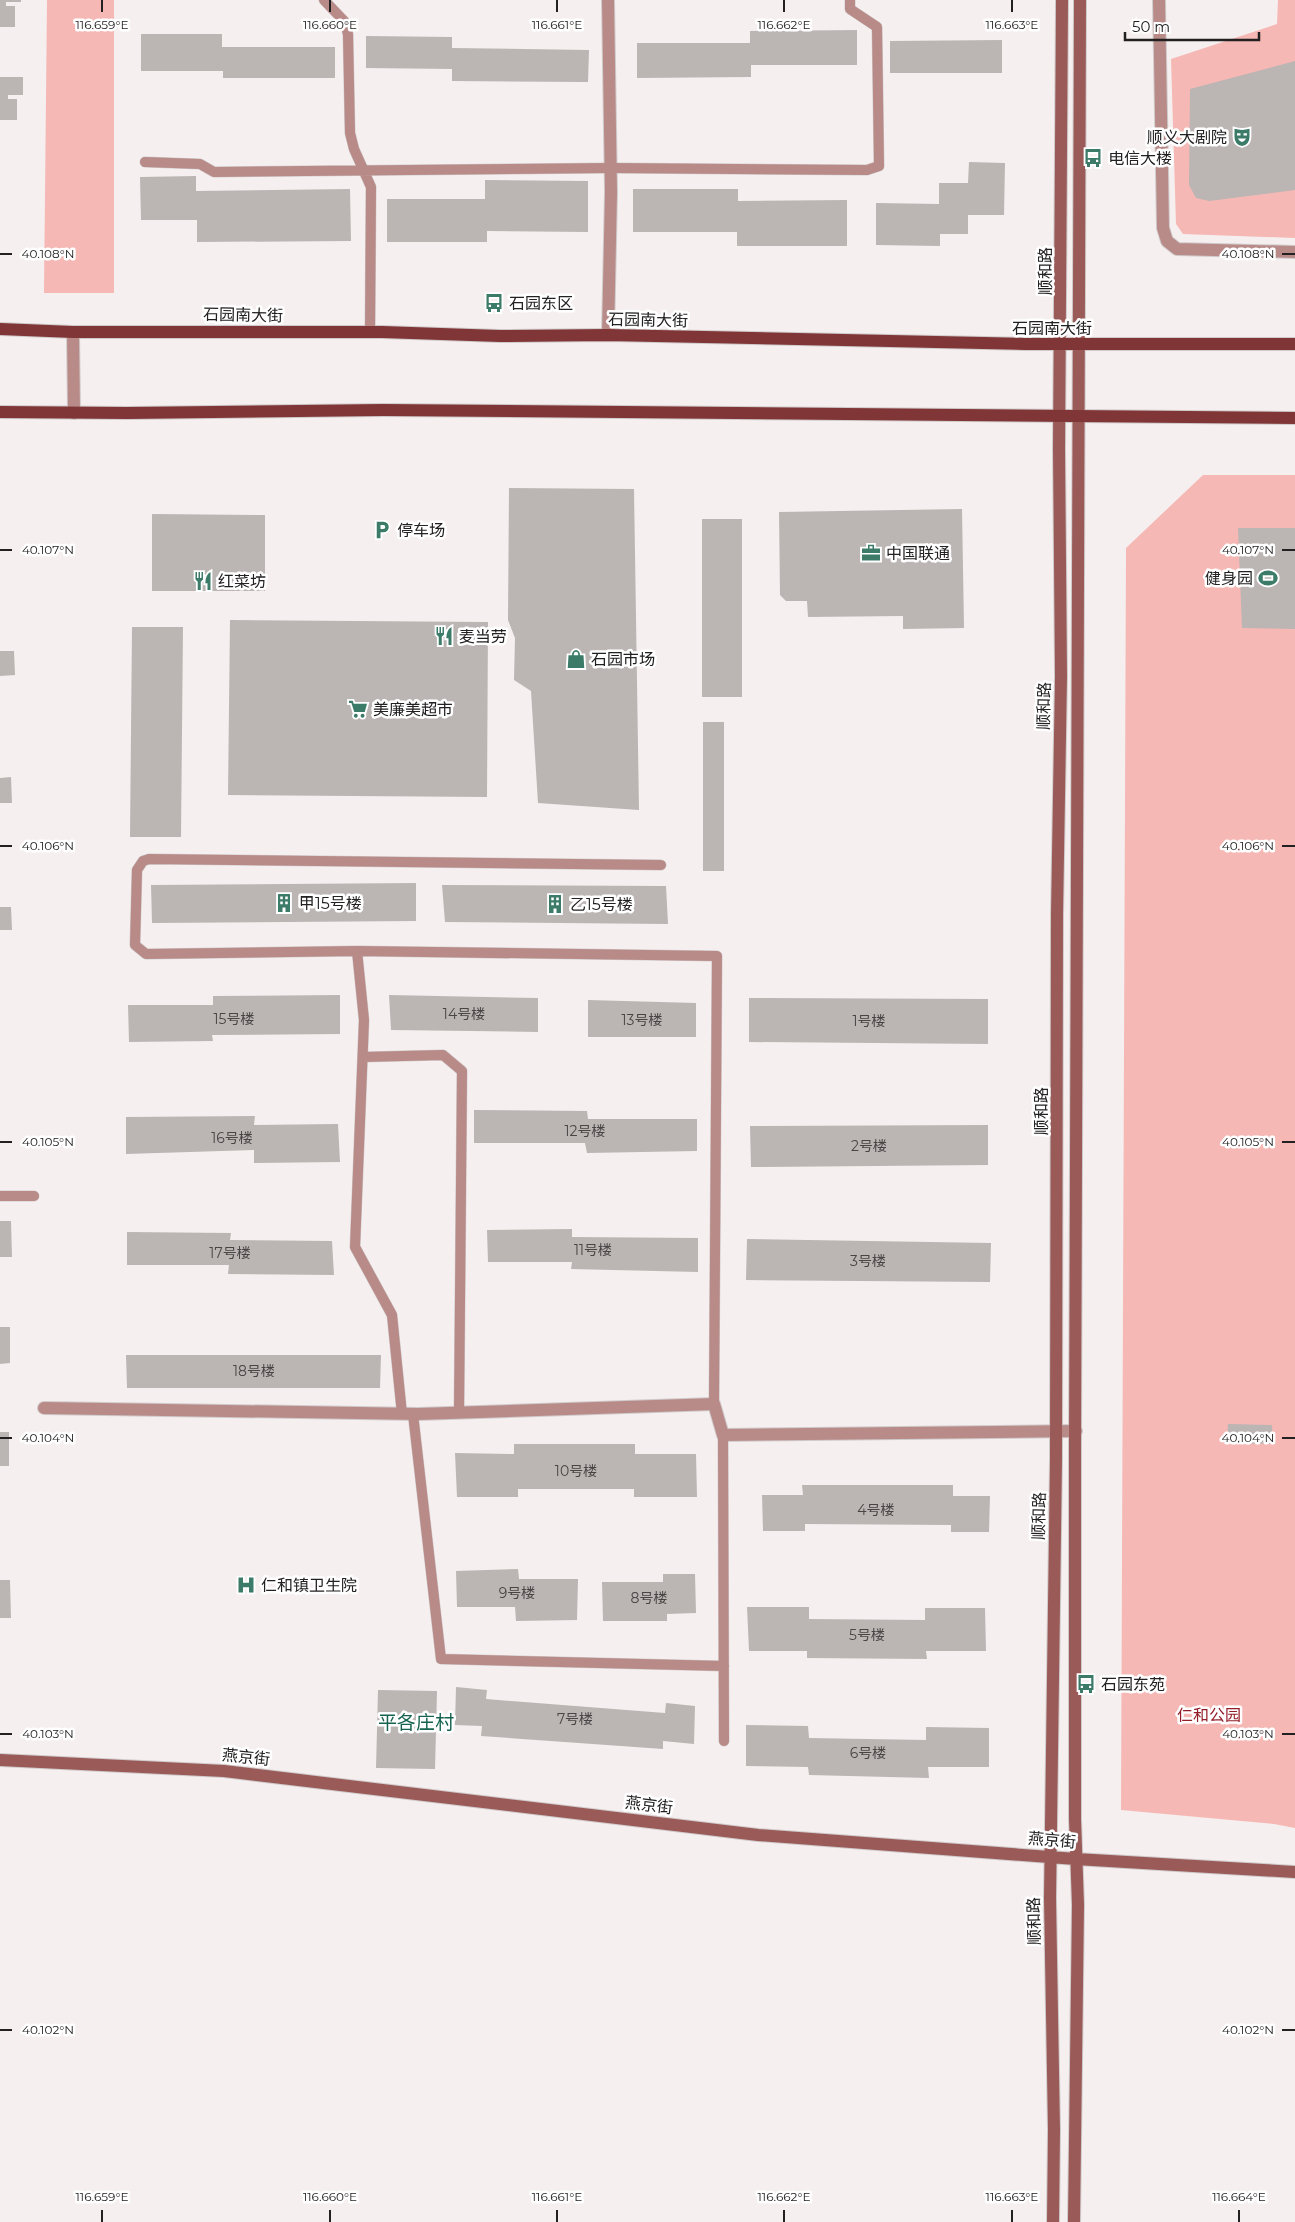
<svg xmlns="http://www.w3.org/2000/svg" width="1295" height="2222" viewBox="0 0 1295 2222" font-family="Montserrat,'Noto Sans SC',sans-serif">
<style>
.green{fill:#f5b8b5}
.building{fill:#bbb5b4}
.lines{fill:none;stroke-linecap:round;stroke-linejoin:round}
.service-casing{stroke:#d0caca;stroke-width:11}
.minor-casing{stroke:#d0caca;stroke-width:14}
.tertiary-casing{stroke:#d0caca;stroke-width:14}
.secondary-casing{stroke:#d0caca;stroke-width:14}
.primary-casing{stroke:#d0caca;stroke-width:14}
.service{stroke:#b88b89;stroke-width:10}
.minor{stroke:#b88b89;stroke-width:12}
.tertiary{stroke:#b88b89;stroke-width:12}
.secondary{stroke:#995a58;stroke-width:12}
.primary{stroke:#803536;stroke-width:12}
.ticks{fill:none;stroke:#222020;stroke-width:2}
.labels{text-anchor:middle;dominant-baseline:central;stroke-width:5;stroke-linejoin:round;paint-order:stroke}
.number-label{font-size:14px;fill:#484545}
.poi-label{font-size:16px;fill:#222020;stroke:#fff;text-anchor:start}
.street-label{font-size:16px;fill:#222020;stroke:#fff}
.park-label{font-size:16px;fill:#931d29;stroke:#fff}
.quarter-label{font-size:19px;fill:#166450;stroke:#fff}
.ticks-label{font-size:12px;text-anchor:middle;fill:#222020;stroke:#fff;stroke-width:5;stroke-linejoin:round;paint-order:stroke}
</style>
<rect width="100%" height="100%" fill="#f6efef"/>
<!-- green -->
<path class="green" d="M 47,0 L 114,0 L 114,293 L 44,293 Z
M 1278,0 L 1295,0 L 1295,238 L 1183,234 L 1176,224 L 1171,59 L 1277,24 Z
M 1203,475 L 1295,475 L 1295,1828 L 1274,1824 L 1121,1810 L 1126,548 Z"/>
<!-- building -->
<path class="building" d="M 0,0 L 21,0 L 21,2 L 6,2 L 6,6 L 15,6 L 15,27 L 0,27 Z
M 857,30 L 857,65 L 751,65 L 751,77 L 637,78 L 637,43 L 750,43 L 750,31 Z
M 141,34 L 222,34 L 222,47 L 335,47 L 335,78 L 223,78 L 223,71 L 141,71 Z
M 366,36 L 452,37 L 452,48 L 589,50 L 588,82 L 452,81 L 452,69 L 366,68 Z
M 1002,40 L 1002,73 L 890,73 L 890,41 Z
M 1295,61 L 1295,190 L 1209,201 L 1196,198 L 1189,185 L 1190,89 Z
M 0,77 L 23,77 L 23,95 L 8,95 L 8,99 L 17,99 L 17,120 L 0,120 Z
M 969,162 L 1005,163 L 1004,215 L 968,215 L 968,234 L 940,234 L 940,246 L 876,245 L 876,203 L 939,204 L 939,183 L 968,183 Z
M 196,176 L 196,191 L 350,189 L 351,241 L 197,242 L 197,220 L 141,220 L 140,177 Z
M 485,180 L 588,181 L 588,232 L 487,231 L 487,242 L 387,242 L 387,199 L 485,199 Z
M 633,189 L 738,189 L 738,201 L 847,200 L 847,246 L 737,246 L 737,232 L 633,232 Z
M 509,488 L 634,489 L 639,810 L 538,803 L 531,691 L 514,680 L 515,638 L 508,620 Z
M 962,509 L 964,628 L 903,629 L 903,616 L 808,617 L 807,601 L 786,601 L 780,595 L 779,512 Z
M 152,514 L 265,515 L 265,591 L 152,591 Z
M 702,519 L 742,519 L 742,697 L 702,697 Z
M 1238,528 L 1295,528 L 1295,629 L 1242,628 Z
M 230,620 L 488,622 L 487,797 L 228,795 Z
M 132,627 L 183,627 L 181,837 L 130,837 Z
M 0,651 L 14,651 L 15,675 L 0,676 Z
M 703,722 L 724,722 L 724,871 L 703,871 Z
M 11,777 L 12,803 L 0,803 L 0,778 Z
M 416,883 L 416,921 L 152,923 L 151,885 Z
M 442,885 L 666,886 L 668,924 L 445,922 Z
M 0,907 L 11,907 L 12,930 L 0,930 Z
M 340,995 L 340,1034 L 212,1035 L 213,1041 L 129,1042 L 128,1005 L 213,1005 L 213,996 Z
M 389,995 L 538,998 L 538,1032 L 391,1030 Z
M 749,998 L 988,999 L 988,1044 L 749,1042 Z
M 588,1000 L 696,1003 L 696,1037 L 588,1037 Z
M 474,1110 L 587,1111 L 588,1119 L 697,1119 L 697,1151 L 587,1153 L 585,1143 L 474,1143 Z
M 255,1116 L 254,1125 L 338,1124 L 340,1162 L 254,1163 L 254,1150 L 126,1154 L 126,1117 Z
M 988,1125 L 988,1165 L 751,1167 L 750,1126 Z
M 0,1221 L 11,1221 L 12,1257 L 0,1257 Z
M 572,1229 L 572,1237 L 698,1238 L 698,1272 L 571,1269 L 572,1262 L 488,1262 L 487,1230 Z
M 127,1232 L 231,1233 L 230,1240 L 332,1241 L 334,1275 L 228,1274 L 229,1265 L 127,1265 Z
M 747,1239 L 991,1243 L 990,1282 L 746,1280 Z
M 0,1327 L 10,1327 L 10,1363 L 0,1364 Z
M 126,1355 L 381,1355 L 380,1388 L 127,1388 Z
M 1228,1424 L 1272,1425 L 1273,1444 L 1227,1443 Z
M 0,1432 L 9,1432 L 9,1466 L 0,1466 Z
M 514,1444 L 635,1444 L 635,1454 L 696,1454 L 697,1497 L 634,1497 L 634,1489 L 518,1489 L 518,1497 L 457,1497 L 455,1453 L 514,1454 Z
M 802,1485 L 953,1485 L 953,1496 L 990,1496 L 989,1532 L 951,1532 L 951,1525 L 805,1524 L 805,1531 L 763,1531 L 762,1495 L 803,1495 Z
M 518,1569 L 519,1579 L 578,1579 L 577,1620 L 516,1621 L 515,1607 L 457,1607 L 456,1571 Z
M 663,1574 L 695,1574 L 696,1613 L 667,1614 L 667,1621 L 603,1621 L 602,1582 L 663,1582 Z
M 0,1580 L 10,1580 L 11,1618 L 0,1618 Z
M 747,1607 L 809,1607 L 809,1619 L 925,1620 L 925,1608 L 985,1608 L 986,1651 L 926,1651 L 927,1659 L 807,1658 L 807,1651 L 749,1651 Z
M 456,1687 L 487,1690 L 486,1699 L 665,1713 L 666,1703 L 695,1706 L 694,1744 L 663,1741 L 663,1749 L 481,1736 L 482,1726 L 455,1725 Z
M 378,1690 L 437,1691 L 435,1769 L 376,1768 Z
M 746,1725 L 808,1726 L 809,1738 L 926,1740 L 926,1727 L 989,1728 L 989,1767 L 928,1767 L 929,1778 L 809,1775 L 808,1767 L 746,1766 Z"/>
<g class="lines">
<!-- service casing -->
<g class="service-casing">
<path id="service" d="M 324,0 L 344,21 L 348,34 L 350,133 L 354,149 L 371,187 L 370,333
M 145,162 L 200,164 L 214,172 L 611,168 L 867,170 L 879,166 L 877,27 L 850,9 L 850,0
M 357,951 L 717,956 L 714,1404
M 363,1057 L 443,1055 L 462,1071 L 459,1413
M 0,1196 L 34,1196
M 402,1414 L 392,1315 L 355,1247 L 364,1020 L 357,951 L 146,954 L 135,945 L 137,870 L 143,861 L 149,859 L 661,865
M 413,1414 L 441,1659 L 724,1666
M 723,1435 L 724,1741"/>
</g>
<!-- minor casing -->
<g class="minor-casing">
<path id="minor" d="M 1159,0 L 1163,228 L 1167,241 L 1177,249 L 1295,252
M 608,335 L 611,192 L 608,0
M 44,1408 L 418,1414 L 714,1404 L 723,1435 L 1076,1431"/>
</g>
<!-- tertiary casing -->
<g class="tertiary-casing">
<path id="tertiary" d="M 73,332 L 74,413"/>
</g>
<!-- secondary casing -->
<g class="secondary-casing">
<path id="secondary" d="M 0,1760 L 224,1771 L 758,1835 L 1076,1859 L 1295,1872
M 1053,2222 L 1054,2130 L 1050,1898 L 1056,1459 L 1057,915 L 1061,676 L 1059,449 L 1062,0
M 1074,2222 L 1078,1905 L 1075,1819 L 1075,1449 L 1080,0"/>
</g>
<!-- primary casing -->
<g class="primary-casing">
<path id="primary" d="M 0,329 L 73,332 L 382,332 L 500,336 L 608,335 L 1025,344 L 1295,344
M 0,412 L 127,413 L 383,410 L 1295,418"/>
</g>
<!-- service -->
<use href="#service" class="service"/>
<!-- minor -->
<use href="#minor" class="minor"/>
<!-- tertiary -->
<use href="#tertiary" class="tertiary"/>
<!-- secondary -->
<use href="#secondary" class="secondary"/>
<!-- primary -->
<use href="#primary" class="primary"/>
</g>
<!-- ticks -->
<path class="ticks" d="M 102,0 L 102,12M 330,0 L 330,12M 557,0 L 557,12M 784,0 L 784,12M 1012,0 L 1012,12M 0,254 L 12,254M 1282,254 L 1295,254M 0,550 L 12,550M 1282,550 L 1295,550M 0,846 L 12,846M 1282,846 L 1295,846M 0,1142 L 12,1142M 1282,1142 L 1295,1142M 0,1438 L 12,1438M 1282,1438 L 1295,1438M 0,1734 L 12,1734M 1282,1734 L 1295,1734M 0,2030 L 12,2030M 1282,2030 L 1295,2030M 102,2210 L 102,2222M 330,2210 L 330,2222M 557,2210 L 557,2222M 784,2210 L 784,2222M 1012,2210 L 1012,2222M 1239,2210 L 1239,2222"/>
<!-- icons -->
<defs>
<g id="theatre-bare" transform="scale(1.5)"><path d="M-5-5.5Q0-4 5-5.5V0Q5 5 0 6Q-5 5-5 0ZM-3.3-2.5H-1v1.5H-3.3ZM1-2.5H3.3v1.5H1ZM-2.8 1Q0 5.5 2.8 1Z" fill="#3c7b68" stroke="#fff" stroke-width="2.5" paint-order="stroke"/></g>
<g id="bus-bare" transform="scale(1.5)"><path d="M-5-6H5V4H4V6H2V4H-2V6H-4V4H-5ZM-3.5-4V0h7V-4ZM-3.5 1.2v1.5H-2V1.2ZM2 1.2v1.5H3.5V1.2Z" fill="#3c7b68" stroke="#fff" stroke-width="2.5" paint-order="stroke"/></g>
<g id="parking-bare" transform="scale(1.5)"><path d="M-3.5-5.5H1a3.5 3.5 0 0 1 0 7H-1V5.5H-3.5ZM-1-3.4V-.6H.8a1.4 1.4 0 0 0 0-2.8Z" fill="#3c7b68" stroke="#fff" stroke-width="2.5" paint-order="stroke"/></g>
<g id="office-bare" transform="scale(1.5)"><path d="M-6-3h4V-5.5h4V-3h4V5H-6ZM-1-4.5V-3h2v-1.5ZM-6 0V1H6V0Z" fill="#3c7b68" stroke="#fff" stroke-width="2.5" paint-order="stroke"/></g>
<g id="stadium-bare" transform="scale(1.5)"><path d="M0-5a6.5 5 0 1 0 0 10a6.5 5 0 1 0 0-10ZM-3.5-1.8h7v3.6h-7Z" fill="#3c7b68" stroke="#fff" stroke-width="2.5" paint-order="stroke"/></g>
<g id="restaurant-bare" transform="scale(1.5)"><path d="M-5-6h1v4h1v-4h1v4h1v-4h1v5L-1.5 .5V6h-2V.5L-5-1ZM5-6V6H3V1.5H1.5Q1.5-4 5-6Z" fill="#3c7b68" stroke="#fff" stroke-width="2.5" paint-order="stroke"/></g>
<g id="shop-bare" transform="scale(1.5)"><path d="M-5-2.5h2.3a2.7 3.5 0 0 1 5.4 0H5L5.5 6h-11ZM-1.5-2.5h3a1.5 2.3 0 0 0-3 0Z" fill="#3c7b68" stroke="#fff" stroke-width="2.5" paint-order="stroke"/></g>
<g id="supermarket-bare" transform="scale(1.5)"><path d="M-6-5.5h2.5l.6 2H6L4.5 2H-2.5L-4.4-4H-6ZM-1.5 3.2a1.3 1.3 0 1 0 .1 0ZM3 3.2a1.3 1.3 0 1 0 .1 0Z" fill="#3c7b68" stroke="#fff" stroke-width="2.5" paint-order="stroke"/></g>
<g id="building-bare" transform="scale(1.5)"><path d="M-4-6H4V6H1V3H-1V6H-4ZM-2.5-4.3h1.7v1.8h-1.7ZM.8-4.3h1.7v1.8H.8ZM-2.5-1h1.7V.8h-1.7ZM.8-1h1.7V.8H.8Z" fill="#3c7b68" stroke="#fff" stroke-width="2.5" paint-order="stroke"/></g>
<g id="hospital-bare" transform="scale(1.5)"><path d="M-5-5h3v3.5h4V-5h3V5h-3V1.5h-4V5h-3Z" fill="#3c7b68" stroke="#fff" stroke-width="2.5" paint-order="stroke"/></g>
</defs>
<g fill-rule="evenodd">
<use href="#theatre-bare" x="1242" y="137"/>
<use href="#bus-bare" x="1093" y="158"/>
<use href="#bus-bare" x="494" y="303"/>
<use href="#parking-bare" x="382" y="530"/>
<use href="#office-bare" x="871" y="553"/>
<use href="#stadium-bare" x="1268" y="578"/>
<use href="#restaurant-bare" x="203" y="581"/>
<use href="#restaurant-bare" x="444" y="636"/>
<use href="#shop-bare" x="576" y="659"/>
<use href="#supermarket-bare" x="358" y="709"/>
<use href="#building-bare" x="284" y="903"/>
<use href="#building-bare" x="555" y="904"/>
<use href="#hospital-bare" x="246" y="1585"/>
<use href="#bus-bare" x="1086" y="1684"/>
</g>
<g class="labels">
<!-- number labels -->
<g class="number-label">
<text x="464" y="1014">14号楼</text>
<text x="234" y="1019">15号楼</text>
<text x="642" y="1020">13号楼</text>
<text x="869" y="1021">1号楼</text>
<text x="585" y="1131">12号楼</text>
<text x="232" y="1138">16号楼</text>
<text x="869" y="1146">2号楼</text>
<text x="593" y="1250">11号楼</text>
<text x="230" y="1253">17号楼</text>
<text x="868" y="1261">3号楼</text>
<text x="254" y="1371">18号楼</text>
<text x="576" y="1471">10号楼</text>
<text x="876" y="1510">4号楼</text>
<text x="517" y="1593">9号楼</text>
<text x="649" y="1598">8号楼</text>
<text x="867" y="1635">5号楼</text>
<text x="575" y="1719">7号楼</text>
<text x="868" y="1753">6号楼</text>
</g>
<!-- poi labels -->
<g class="poi-label">
<text x="1227" y="137" text-anchor="end">顺义大剧院</text>
<text x="1108" y="158">电信大楼</text>
<text x="509" y="303">石园东区</text>
<text x="397" y="530">停车场</text>
<text x="886" y="553">中国联通</text>
<text x="1253" y="578" text-anchor="end">健身园</text>
<text x="218" y="581">红菜坊</text>
<text x="459" y="636">麦当劳</text>
<text x="591" y="659">石园市场</text>
<text x="373" y="709">美廉美超市</text>
<text x="299" y="903">甲15号楼</text>
<text x="570" y="904">乙15号楼</text>
<text x="261" y="1585">仁和镇卫生院</text>
<text x="1101" y="1684">石园东苑</text>
</g>
<!-- street labels -->
<g class="street-label">
<text transform="translate(1045 271) rotate(-90)">顺和路</text>
<text transform="translate(243 315) rotate(1)">石园南大街</text>
<text transform="translate(648 320) rotate(1)">石园南大街</text>
<text x="1052" y="328">石园南大街</text>
<text transform="translate(1044 706) rotate(-89)">顺和路</text>
<text transform="translate(1041 1111) rotate(-90)">顺和路</text>
<text transform="translate(1039 1516) rotate(-89)">顺和路</text>
<text transform="translate(246 1757) rotate(6)">燕京街</text>
<text transform="translate(649 1805) rotate(7)">燕京街</text>
<text transform="translate(1052 1840) rotate(5)">燕京街</text>
<text transform="translate(1034 1921) rotate(-91)">顺和路</text>
</g>
<!-- park labels -->
<g class="park-label">
<text x="1209" y="1715">仁和公园</text>
</g>
<!-- quarter labels -->
<g class="quarter-label">
<text x="416" y="1722">平各庄村</text>
</g>
</g>
<g class="ticks-label">
<text x="102" y="29">116.659°E</text>
<text x="330" y="29">116.660°E</text>
<text x="557" y="29">116.661°E</text>
<text x="784" y="29">116.662°E</text>
<text x="1012" y="29">116.663°E</text>
<text x="48" y="258">40.108°N</text>
<text x="1248" y="258">40.108°N</text>
<text x="48" y="554">40.107°N</text>
<text x="1248" y="554">40.107°N</text>
<text x="48" y="850">40.106°N</text>
<text x="1248" y="850">40.106°N</text>
<text x="48" y="1146">40.105°N</text>
<text x="1248" y="1146">40.105°N</text>
<text x="48" y="1442">40.104°N</text>
<text x="1248" y="1442">40.104°N</text>
<text x="48" y="1738">40.103°N</text>
<text x="1248" y="1738">40.103°N</text>
<text x="48" y="2034">40.102°N</text>
<text x="1248" y="2034">40.102°N</text>
<text x="102" y="2201">116.659°E</text>
<text x="330" y="2201">116.660°E</text>
<text x="557" y="2201">116.661°E</text>
<text x="784" y="2201">116.662°E</text>
<text x="1012" y="2201">116.663°E</text>
<text x="1239" y="2201">116.664°E</text>
</g>
<!-- scale -->
<path d="M1125 32v8h134v-8" fill="none" stroke="#222020" stroke-width="2.5"/>
<text x="1132" y="32" font-size="15" fill="#222020" stroke="#ffffff" stroke-width="4" paint-order="stroke">50 m</text>
</svg>
